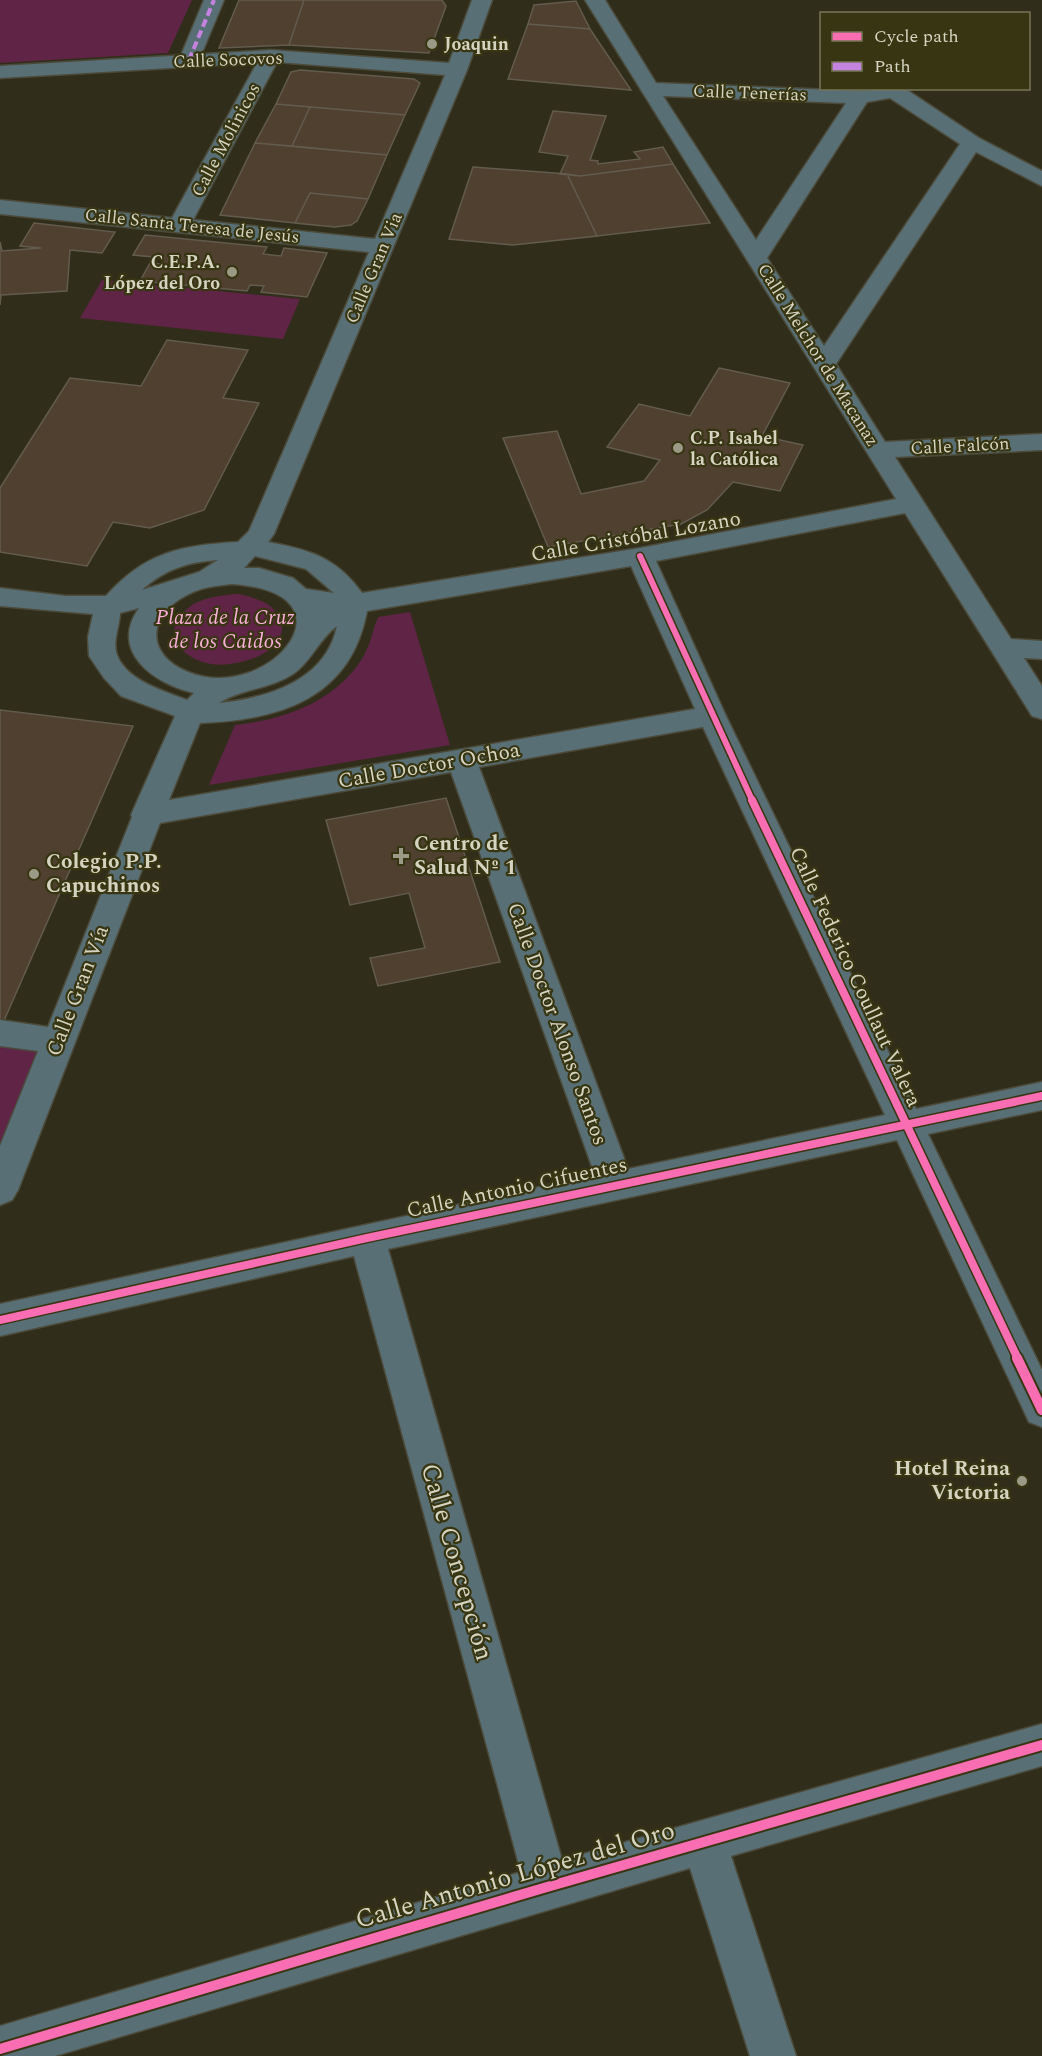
<svg xmlns="http://www.w3.org/2000/svg" width="1042" height="2056" viewBox="0 0 1042 2056" font-family="Spectral,serif">
<style>
.green{fill:#602446}
.building{fill:#4f4030;stroke:#635b4e;stroke-width:1.5}
.lines{fill:none;stroke-linecap:round;stroke-linejoin:round}
.pedestrian-casing{stroke:#4c4a3a;stroke-width:3}
.minor-casing{stroke:#4c4a3a;stroke-width:3}
.pedestrian{fill:#586f75;fill-rule:evenodd}
.minor{fill:#586f75;fill-rule:evenodd}
.quiet{stroke:#c483df;stroke-width:4;stroke-dasharray:8 4;stroke-linecap:butt}
.cycleway-far2-casing{stroke:#383612;stroke-width:9}
.cycleway-far1-casing{stroke:#383612;stroke-width:11}
.cycleway-casing{stroke:#383612;stroke-width:14}
.cycleway-far2{stroke:#f96db3;stroke-width:6}
.cycleway-far1{stroke:#f96db3;stroke-width:8}
.cycleway{stroke:#f96db3;stroke-width:10}
.poi-dot{fill:#9b9a86;stroke:#383612;stroke-width:2}
.labels{text-anchor:middle;dominant-baseline:central;stroke-width:4.5;stroke-linejoin:round;paint-order:stroke}
.far-poi-label{font-size:18px;font-weight:bold;fill:#d4d4c0;stroke:#383612;text-anchor:start}
.far-street-label{font-size:18px;fill:#d4d4c0;stroke:#383612}
.street-label{font-size:21px;fill:#d4d4c0;stroke:#383612}
.park-label{font-size:21px;font-style:italic;fill:#f8aed6;stroke:#383612}
.poi-label{font-size:21px;font-weight:bold;fill:#d4d4c0;stroke:#383612;text-anchor:start}
.near-street-label{font-size:26px;fill:#d4d4c0;stroke:#383612}
</style>
<rect width="100%" height="100%" fill="#302e1a"/>
<!-- green -->
<path class="green" d="M 0,0 L 192,0 L 168,53 L 0,63 Z
M 102,280 L 300,299 L 283,339 L 80,318 Z
M 234,594 C 244,594 251,597 261,601 C 269,604 276,610 280,619 C 293,653 235,668 211,664 C 185,660 160,636 184,612 C 197,598 217,596 234,594 Z
M 410,612 L 450,745 L 209,785 L 235,725 C 284,720 337,701 363,657 C 370,646 373,629 378,617 Z
M 0,1033 L 58,1041 L 0,1187 Z"/>
<!-- building -->
<path class="building" d="M 239,0 L 304,0 L 289,45 L 219,48 Z
M 304,0 L 442,0 L 446,6 L 429,53 L 289,45 Z
M 576,1 L 590,29 L 528,24 L 534,5 Z
M 528,24 L 590,29 L 631,90 L 508,79 Z
M 300,70 L 414,79 L 420,83 L 405,115 L 276,104 L 291,72 Z
M 276,104 L 310,107 L 292,146 L 255,143 Z
M 310,107 L 405,115 L 387,155 L 292,146 Z
M 553,111 L 606,116 L 590,160 L 598,161 L 598,164 L 640,159 L 634,152 L 663,147 L 673,164 L 580,176 L 560,174 L 568,156 L 539,152 Z
M 255,143 L 387,155 L 368,199 L 310,193 L 295,223 L 220,215 Z
M 673,164 L 710,223 L 597,236 L 567,174 L 580,176 Z
M 473,167 L 567,174 L 597,236 L 513,245 L 449,239 Z
M 310,193 L 368,199 L 357,221 L 351,225 L 335,227 L 295,223 Z
M 34,223 L 115,232 L 102,253 L 70,250 L 67,291 L 1,295 L 0,305 L 0,242 L 2,251 L 41,248 L 20,246 Z
M 145,235 L 267,247 L 263,254 L 281,256 L 284,248 L 327,253 L 307,297 L 261,292 L 264,286 L 250,285 L 247,291 L 140,281 L 150,263 L 161,264 L 164,258 L 133,255 Z
M 167,340 L 248,350 L 223,398 L 259,403 L 204,510 L 150,528 L 113,522 L 87,566 L 0,552 L 0,488 L 70,378 L 141,386 Z
M 719,368 L 790,383 L 762,436 L 803,445 L 780,491 L 733,482 L 707,510 L 681,524 L 548,547 L 503,438 L 557,431 L 581,494 L 644,481 L 660,460 L 607,447 L 639,404 L 690,416 Z
M 0,710 L 133,726 L 3,1023 L 0,1022 Z
M 446,798 L 500,962 L 378,986 L 370,958 L 425,948 L 409,893 L 350,905 L 326,820 Z"/>
<g class="lines">
<!-- pedestrian casing -->
<g class="pedestrian-casing">
<path id="pedestrian" d="M 204,0 L 224,0 L 199,60 L 196,64 L 182,64 L 179,60 Z"/>
</g>
<!-- minor casing -->
<g class="minor-casing">
<path id="minor" d="M 472,0 L 492,0 L 467,70 L 274,534 L 268,542 C 310,550 336,557 362,593 L 640,548 L 896,499 L 585,0 L 605,0 L 656,83 L 860,91 L 904,88 L 979,138 L 1042,171 L 1042,186 L 976,152 L 836,364 L 885,442 L 1042,434 L 1042,450 L 895,457 L 1011,639 L 1042,641 L 1042,659 L 1024,658 L 1042,686 L 1042,719 L 1032,716 L 905,513 L 656,561 L 726,716 L 916,1109 L 1042,1082 L 1042,1110 L 928,1134 L 1042,1370 L 1042,1427 L 1029,1422 L 897,1140 L 388,1249 L 562,1860 L 1042,1724 L 1042,1766 L 731,1856 L 796,2056 L 750,2056 L 690,1868 L 55,2056 L 0,2056 L 0,2026 L 521,1872 L 354,1256 L 0,1336 L 0,1304 L 595,1175 L 451,772 L 160,823 L 18,1190 L 12,1200 L 0,1205 L 0,1146 L 38,1051 L 0,1046 L 0,1020 L 48,1027 L 132,817 L 131,815 L 175,716 L 121,696 L 104,678 L 89,656 L 88,637 L 93,614 L 0,606 L 0,588 L 66,596 L 106,596 C 145,552 182,545 238,542 L 249,531 L 369,252 L 0,214 L 0,200 L 172,218 L 257,63 L 0,78 L 0,66 L 271,50 L 449,63 ZM 277,62 L 445,75 L 375,239 L 193,220 ZM 663,96 L 846,103 L 756,240 ZM 890,98 L 960,144 L 824,346 L 767,258 L 867,102 ZM 255,556 L 306,569 L 334,593 L 306,589 L 293,578 L 259,568 L 244,568 ZM 218,560 L 199,572 L 142,590 C 165,569 188,562 218,560 ZM 631,566 L 695,709 L 169,800 L 200,723 C 281,720 351,698 367,611 ZM 231,584 C 363,592 268,705 188,672 C 144,654 148,615 187,595 C 201,587 216,586 231,584 ZM 139,608 C 108,652 155,684 194,693 L 187,700 C 164,691 127,681 117,655 C 112,641 120,626 120,613 ZM 337,626 C 326,681 267,698 219,703 C 241,689 270,689 293,674 C 311,662 319,639 337,626 ZM 703,727 L 885,1115 L 628,1169 L 479,767 Z"/>
</g>
<!-- pedestrian -->
<use href="#pedestrian" class="pedestrian"/>
<!-- minor -->
<use href="#minor" class="minor"/>
<!-- quiet -->
<path class="quiet" d="M 189,60 L 214,0"/>
<!-- cycleway-far2 casing -->
<g class="cycleway-far2-casing">
<path id="cycleway-far2" d="M 640,556 L 753,802"/>
</g>
<!-- cycleway-far1 casing -->
<g class="cycleway-far1-casing">
<path id="cycleway-far1" d="M 752,800 L 1018,1359
M 0,1320 L 367,1238 L 1042,1096"/>
</g>
<!-- cycleway casing -->
<g class="cycleway-casing">
<path id="cycleway" d="M 1017,1358 L 1042,1410
M 0,2049 L 547,1887 L 1042,1745"/>
</g>
<!-- cycleway-far2 -->
<use href="#cycleway-far2" class="cycleway-far2"/>
<!-- cycleway-far1 -->
<use href="#cycleway-far1" class="cycleway-far1"/>
<!-- cycleway -->
<use href="#cycleway" class="cycleway"/>
</g>
<!-- markers -->
<g class="poi-dot">
<circle cx="432" cy="44" r="6"/>
<circle cx="232" cy="272" r="6"/>
<circle cx="678" cy="448" r="6"/>
<path d="M398 847h6v6h6v6h-6v6h-6v-6h-6v-6h6z"/>
<circle cx="34" cy="874" r="6"/>
<circle cx="1022" cy="1481" r="6"/>
</g>
<g class="labels">
<!-- far-poi labels -->
<g class="far-poi-label">
<text x="444" y="44">Joaquin</text>
<text x="220" y="262" text-anchor="end">C.E.P.A.<tspan x="220" dy="21">López del Oro</tspan></text>
<text x="690" y="438">C.P. Isabel<tspan x="690" dy="21">la Católica</tspan></text>
</g>
<!-- far-street labels -->
<g class="far-street-label">
<text transform="translate(228 60) rotate(-2)">Calle Socovos</text>
<text transform="translate(750 93) rotate(2)">Calle Tenerías</text>
<text transform="translate(226 140) rotate(-62)">Calle Molinicos</text>
<text transform="translate(192 226) rotate(6)">Calle Santa Teresa de Jesús</text>
<text transform="translate(374 268) rotate(-67)">Calle Gran Via</text>
<text transform="translate(818 355) rotate(58)">Calle Melchor de Macanaz</text>
<text transform="translate(960 446) rotate(-3)">Calle Falcón</text>
</g>
<!-- street labels -->
<g class="street-label">
<text transform="translate(636 537) rotate(-10)">Calle Cristóbal Lozano</text>
<text transform="translate(429 766) rotate(-10)">Calle Doctor Ochoa</text>
<text transform="translate(855 977) rotate(65)">Calle Federico Coullaut Valera</text>
<text transform="translate(78 991) rotate(-69)">Calle Gran Vía</text>
<text transform="translate(557 1024) rotate(70)">Calle Doctor Alonso Santos</text>
<text transform="translate(517 1188) rotate(-12)">Calle Antonio Cifuentes</text>
</g>
<!-- park labels -->
<g class="park-label">
<text x="225" y="618">Plaza de la Cruz<tspan x="225" dy="24">de los Caidos</tspan></text>
</g>
<!-- poi labels -->
<g class="poi-label">
<text x="414" y="844">Centro de<tspan x="414" dy="24">Salud Nº 1</tspan></text>
<text x="46" y="862">Colegio P.P.<tspan x="46" dy="24">Capuchinos</tspan></text>
<text x="1010" y="1469" text-anchor="end">Hotel Reina<tspan x="1010" dy="24">Victoria</tspan></text>
</g>
<!-- near-street labels -->
<g class="near-street-label">
<text transform="translate(457 1562) rotate(74)">Calle Concepción</text>
<text transform="translate(515 1875) rotate(-16)">Calle Antonio López del Oro</text>
</g>
</g>
<!-- legend -->
<rect x="820" y="12" width="210" height="78" fill="#383612" stroke="#767558" stroke-width="1.5"/>
<rect x="832" y="32" width="30" height="9" fill="#f96db3" stroke="#767558" stroke-width="1.5"/>
<text x="874" y="42" font-size="18" fill="#d4d4c0">Cycle path</text>
<rect x="832" y="62" width="30" height="9" fill="#c483df" stroke="#767558" stroke-width="1.5"/>
<text x="874" y="72" font-size="18" fill="#d4d4c0">Path</text>
</svg>
